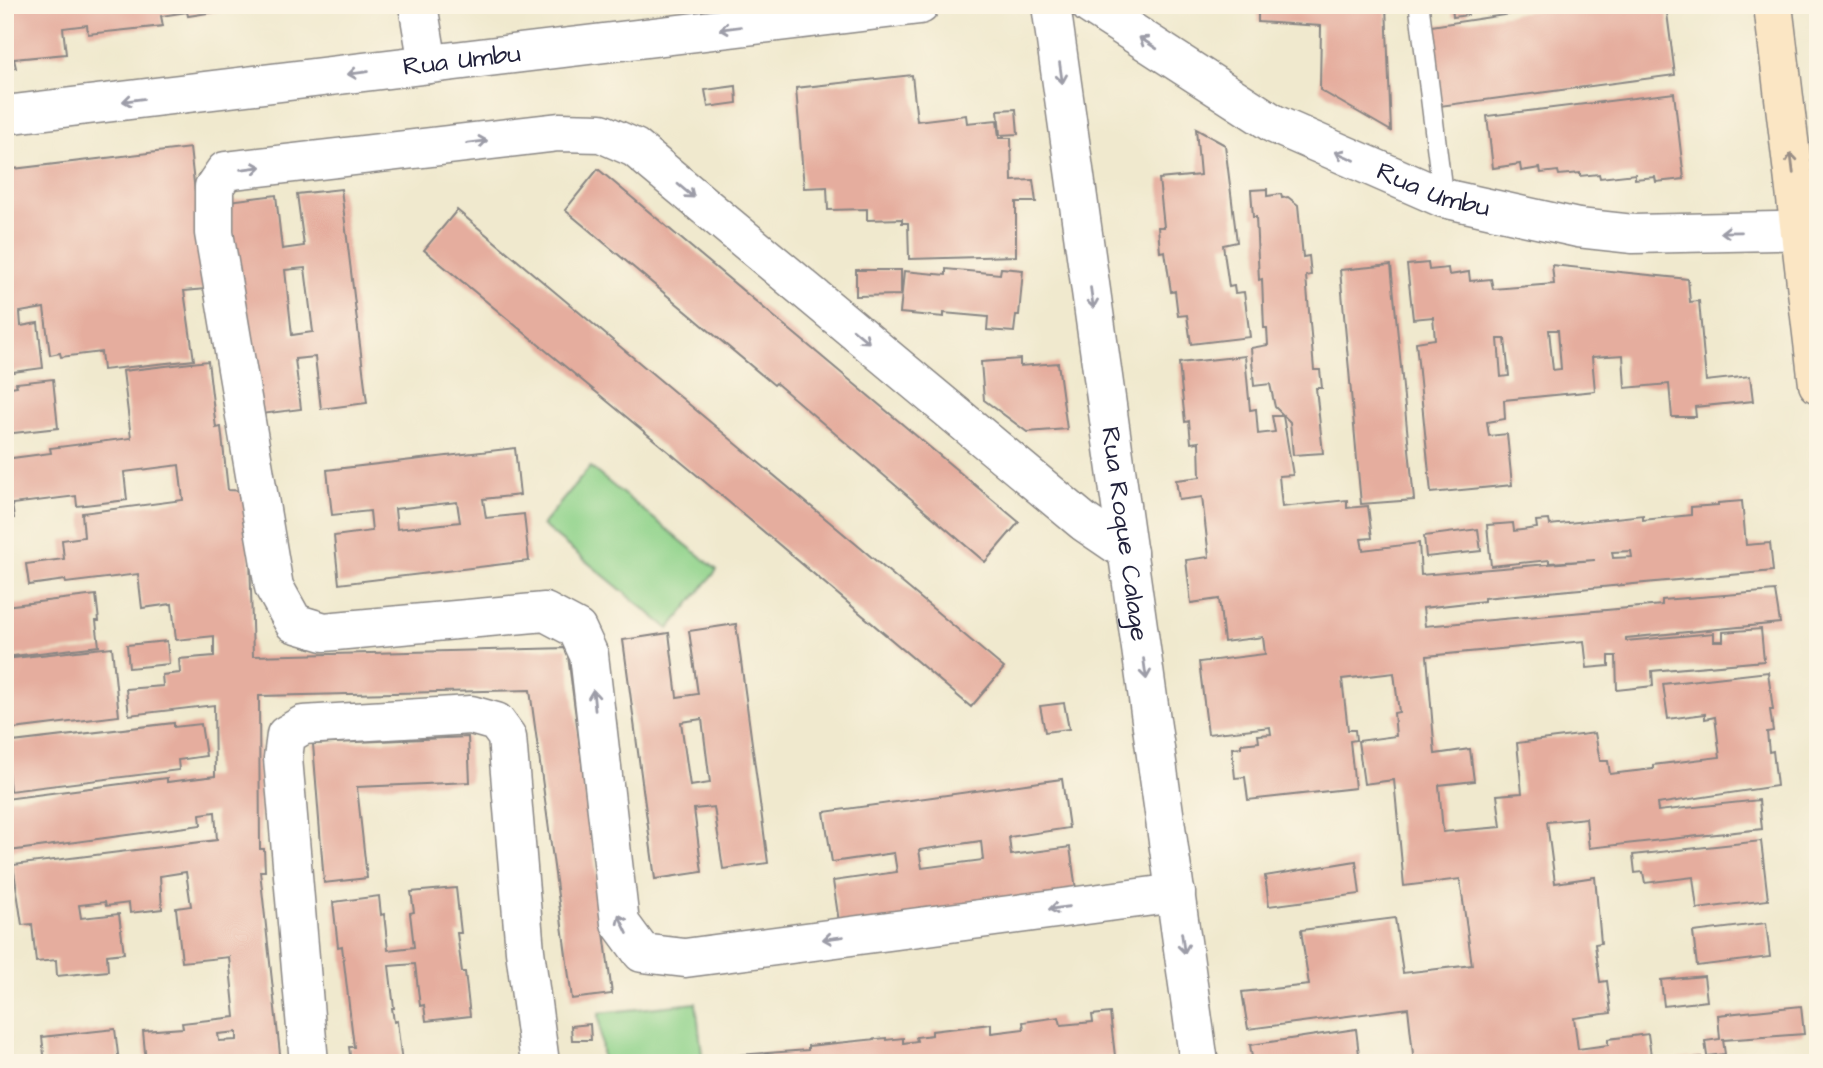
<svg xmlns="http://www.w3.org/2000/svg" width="1823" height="1068" viewBox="0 0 1823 1068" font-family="'Architects Daughter',sans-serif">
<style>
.green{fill:#90d38b;stroke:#597a63;stroke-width:2}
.building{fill:#e5ad9e;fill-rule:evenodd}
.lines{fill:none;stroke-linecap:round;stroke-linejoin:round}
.lane-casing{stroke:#898684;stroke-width:22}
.street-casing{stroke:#898684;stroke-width:41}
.secondary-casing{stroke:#898684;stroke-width:41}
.lane{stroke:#fff;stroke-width:19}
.street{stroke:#fff;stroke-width:38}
.secondary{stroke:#fbe6c4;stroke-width:38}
.oneway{stroke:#9c9ca7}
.oneway2{stroke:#998e86}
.labels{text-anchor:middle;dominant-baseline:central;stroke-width:5;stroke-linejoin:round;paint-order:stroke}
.street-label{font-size:26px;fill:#22223b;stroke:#fcf5e5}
</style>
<rect width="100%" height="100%" fill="#fcf5e5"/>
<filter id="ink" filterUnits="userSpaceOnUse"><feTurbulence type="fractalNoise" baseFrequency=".0143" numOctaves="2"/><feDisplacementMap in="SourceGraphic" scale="14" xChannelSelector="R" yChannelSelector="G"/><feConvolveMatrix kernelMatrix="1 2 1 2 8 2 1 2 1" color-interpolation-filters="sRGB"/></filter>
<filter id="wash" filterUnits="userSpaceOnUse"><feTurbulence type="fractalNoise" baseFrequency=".00686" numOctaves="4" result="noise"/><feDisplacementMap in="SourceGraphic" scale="28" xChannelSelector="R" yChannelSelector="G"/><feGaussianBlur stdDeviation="1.57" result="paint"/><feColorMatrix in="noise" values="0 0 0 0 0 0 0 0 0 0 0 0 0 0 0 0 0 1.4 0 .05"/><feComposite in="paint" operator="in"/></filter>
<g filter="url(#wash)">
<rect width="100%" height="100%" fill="#f0e9ce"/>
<!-- green -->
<path class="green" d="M 590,467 L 717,570 L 669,629 L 542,525 Z
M 696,1003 L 703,1063 L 603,1063 L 599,1013 Z"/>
<g id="blocks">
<!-- building -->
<path class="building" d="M 5,5 L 247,5 L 247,7 L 188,16 L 187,12 L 161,16 L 163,26 L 88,34 L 87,25 L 63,28 L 66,54 L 14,59 L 16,68 L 5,69 Z
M 1258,5 L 1386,5 L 1391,131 L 1320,90 L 1321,26 L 1258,22 Z
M 1452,5 L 1467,5 L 1468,15 L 1453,17 Z
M 1571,5 L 1666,5 L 1675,75 L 1440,106 L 1431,26 Z
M 912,75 L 917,121 L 966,115 L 967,123 L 997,120 L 999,138 L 1011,138 L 1012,181 L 1033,180 L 1036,202 L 1016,202 L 1016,256 L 909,259 L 908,223 L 902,223 L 902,219 L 867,220 L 867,209 L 828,210 L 827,187 L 804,188 L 796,88 Z
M 736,86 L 737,103 L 708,107 L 705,90 Z
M 1674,93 L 1684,179 L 1656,182 L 1655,177 L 1635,179 L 1635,174 L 1600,178 L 1599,174 L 1580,176 L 1580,173 L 1559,175 L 1558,171 L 1541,173 L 1540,168 L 1521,171 L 1520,164 L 1493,168 L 1487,116 Z
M 1016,109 L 1018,134 L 1000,135 L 998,110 Z
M 1196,129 L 1225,145 L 1237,242 L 1223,245 L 1229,287 L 1234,286 L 1235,293 L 1244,292 L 1250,337 L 1191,344 L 1187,315 L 1178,316 L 1175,291 L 1171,292 L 1165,251 L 1160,252 L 1158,227 L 1164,227 L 1159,179 L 1200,175 Z
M 190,148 L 206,289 L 184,291 L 194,360 L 103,370 L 101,352 L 61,357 L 60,353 L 50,355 L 44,308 L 20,312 L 21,326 L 38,323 L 43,368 L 5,373 L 5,170 Z
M 598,169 L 1019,522 L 985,562 L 776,383 L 774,385 L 565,210 Z
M 341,189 L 367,403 L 321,409 L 315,357 L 295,359 L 301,409 L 254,415 L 229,201 L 276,195 L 282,249 L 304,246 L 297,194 ZM 305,268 L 313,332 L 292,335 L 285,270 Z
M 1267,189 L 1267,196 L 1281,194 L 1282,198 L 1288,197 L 1298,205 L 1303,257 L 1309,256 L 1311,275 L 1306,276 L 1314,370 L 1320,370 L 1322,388 L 1316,388 L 1323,453 L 1293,455 L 1290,422 L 1275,407 L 1270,384 L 1254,386 L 1251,348 L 1268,345 L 1267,328 L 1264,328 L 1262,279 L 1259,280 L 1256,217 L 1253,217 L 1251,190 Z
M 457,210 L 1004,668 L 971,707 L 698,476 L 424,250 Z
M 1428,263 L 1429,270 L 1448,268 L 1449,275 L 1469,272 L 1470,281 L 1491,279 L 1493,289 L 1554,284 L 1552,265 L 1688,279 L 1690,302 L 1699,301 L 1706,381 L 1750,376 L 1753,401 L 1695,407 L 1696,417 L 1672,417 L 1669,384 L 1625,388 L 1623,355 L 1592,357 L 1595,391 L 1504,400 L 1505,419 L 1487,422 L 1489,436 L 1507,434 L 1512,485 L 1431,493 L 1416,342 L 1435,339 L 1433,317 L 1413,319 L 1407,265 ZM 1549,330 L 1558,330 L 1561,369 L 1553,370 ZM 1498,339 L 1505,339 L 1509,376 L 1501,377 Z
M 1391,265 L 1414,500 L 1361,504 L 1340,270 Z
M 1001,268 L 1023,270 L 1019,315 L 1016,315 L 1014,332 L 987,330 L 988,317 L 944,313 L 944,317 L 900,313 L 904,271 L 946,275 L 946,269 L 1000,274 Z
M 856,270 L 901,270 L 901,295 L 856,296 Z
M 1245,356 L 1250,410 L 1256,409 L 1258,434 L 1275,432 L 1272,416 L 1283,416 L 1293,475 L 1279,476 L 1282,507 L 1347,500 L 1347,508 L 1368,506 L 1372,538 L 1361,539 L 1363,550 L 1419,543 L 1421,575 L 1595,560 L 1549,563 L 1549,560 L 1491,566 L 1487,525 L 1513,523 L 1514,531 L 1537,528 L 1536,521 L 1549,520 L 1550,525 L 1643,515 L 1643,520 L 1691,515 L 1691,507 L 1718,505 L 1718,503 L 1742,501 L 1746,545 L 1770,543 L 1773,571 L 1484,598 L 1484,601 L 1423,608 L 1425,626 L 1662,605 L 1662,600 L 1775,591 L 1780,623 L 1626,638 L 1626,641 L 1714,633 L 1714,641 L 1723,641 L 1723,632 L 1761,629 L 1764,661 L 1652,671 L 1653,686 L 1617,690 L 1616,656 L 1609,656 L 1609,666 L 1587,668 L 1584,641 L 1427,656 L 1435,754 L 1470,749 L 1474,781 L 1439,785 L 1443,832 L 1501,827 L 1497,795 L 1522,793 L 1517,743 L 1595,733 L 1600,761 L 1608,761 L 1610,774 L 1653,769 L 1653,765 L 1720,757 L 1715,717 L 1705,719 L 1705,714 L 1668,719 L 1663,684 L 1768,672 L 1773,710 L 1770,710 L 1773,731 L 1767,732 L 1769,752 L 1773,751 L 1777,786 L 1657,804 L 1658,811 L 1759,800 L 1762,829 L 1589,848 L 1586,818 L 1547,822 L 1555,883 L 1595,877 L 1601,943 L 1595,944 L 1600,982 L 1607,981 L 1611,1013 L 1574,1018 L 1578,1049 L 1608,1045 L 1608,1039 L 1648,1034 L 1652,1063 L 1414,1063 L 1408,1008 L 1248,1029 L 1242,992 L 1309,985 L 1301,930 L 1395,918 L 1403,973 L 1472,965 L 1460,879 L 1404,886 L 1394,780 L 1364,784 L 1358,741 L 1396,736 L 1394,713 L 1399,712 L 1394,673 L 1342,679 L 1348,730 L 1355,730 L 1356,740 L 1350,741 L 1355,788 L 1248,800 L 1245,777 L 1235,778 L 1232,748 L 1241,747 L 1241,744 L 1259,742 L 1258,735 L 1271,734 L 1270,727 L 1208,734 L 1199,662 L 1265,654 L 1263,637 L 1224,642 L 1219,599 L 1191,603 L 1186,560 L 1209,557 L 1202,497 L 1179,500 L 1176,480 L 1200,477 L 1199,442 L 1191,443 L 1189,421 L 1185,422 L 1179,363 ZM 1631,551 L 1632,557 L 1613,558 L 1612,552 Z
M 1020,359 L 1020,366 L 1058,363 L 1067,429 L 1027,432 L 984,400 L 981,362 Z
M 208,361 L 216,428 L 221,427 L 228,490 L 248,491 L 253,656 L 567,648 L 612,994 L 572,999 L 530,690 L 259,696 L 260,849 L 264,849 L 265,871 L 260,871 L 281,1063 L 146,1063 L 143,1031 L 183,1028 L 182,1023 L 235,1017 L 229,957 L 182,962 L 176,908 L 191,906 L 186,872 L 160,876 L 162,909 L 130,913 L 129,903 L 106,906 L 105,902 L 79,905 L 81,918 L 119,914 L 124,953 L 107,955 L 108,971 L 57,976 L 56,960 L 36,962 L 32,924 L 22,925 L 13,865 L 217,840 L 215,812 L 200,814 L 201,825 L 9,851 L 5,799 L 167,778 L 167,782 L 215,776 L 214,705 L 129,715 L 126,689 L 163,686 L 162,675 L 180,673 L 179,659 L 214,656 L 214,636 L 176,640 L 172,604 L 142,608 L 138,574 L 66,583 L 65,580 L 29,585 L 26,564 L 64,559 L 62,540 L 84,537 L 82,513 L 183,500 L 179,465 L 124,472 L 127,500 L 77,506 L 76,496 L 12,504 L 14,518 L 5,519 L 5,459 L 51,453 L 50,448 L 131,438 L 123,371 ZM 237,1032 L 237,1040 L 219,1041 L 218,1034 Z
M 53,379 L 58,428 L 5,434 L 5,388 L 17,386 L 16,383 Z
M 515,448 L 520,495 L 483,499 L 486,518 L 524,514 L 529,561 L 339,584 L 334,536 L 372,531 L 370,511 L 332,515 L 327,470 ZM 457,502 L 460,522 L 397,529 L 395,509 Z
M 1478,529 L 1481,551 L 1426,557 L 1424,536 Z
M 96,595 L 99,621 L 96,621 L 99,646 L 5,657 L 5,606 Z
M 736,624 L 768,863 L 723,869 L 714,807 L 694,809 L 702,872 L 655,879 L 623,640 L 669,633 L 677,697 L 698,694 L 689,631 ZM 702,719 L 710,783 L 690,786 L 681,722 Z
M 167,641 L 169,664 L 129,668 L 127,645 Z
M 112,647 L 119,716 L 5,730 L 5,659 Z
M 1064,703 L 1069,729 L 1045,732 L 1040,706 Z
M 174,723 L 174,727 L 201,724 L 206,756 L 178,760 L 179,770 L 10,791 L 5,743 Z
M 468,737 L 470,782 L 357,787 L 367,878 L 324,883 L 313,744 Z
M 1062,779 L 1069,828 L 1009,837 L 1011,855 L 1070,847 L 1077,897 L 840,929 L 833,881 L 897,872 L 894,853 L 832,862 L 824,812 ZM 981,841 L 983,860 L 922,868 L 919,850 Z
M 1761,841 L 1768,900 L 1697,909 L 1693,877 L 1645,883 L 1643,872 L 1635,873 L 1633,855 Z
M 1356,861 L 1360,894 L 1269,906 L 1265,876 Z
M 456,888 L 461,933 L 457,933 L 462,972 L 465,972 L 470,1016 L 426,1021 L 424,1005 L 420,1006 L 415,964 L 389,966 L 394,1008 L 392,1008 L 394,1022 L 397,1021 L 402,1063 L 351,1063 L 349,1047 L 354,1047 L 342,946 L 338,947 L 333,902 L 379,896 L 381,915 L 384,914 L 388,950 L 414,947 L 410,913 L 414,912 L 411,892 Z
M 1766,923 L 1770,957 L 1697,966 L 1693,932 Z
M 1704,976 L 1707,1001 L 1664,1006 L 1661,980 Z
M 1801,1006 L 1804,1034 L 1723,1040 L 1725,1054 L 1707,1056 L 1705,1041 L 1720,1039 L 1718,1015 Z
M 1110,1013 L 1115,1056 L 1090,1059 L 1091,1063 L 1073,1063 L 1073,1060 L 1050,1063 L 740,1063 L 739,1055 L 808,1050 L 808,1046 L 886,1038 L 886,1040 L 903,1038 L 903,1043 L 917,1041 L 916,1037 L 932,1035 L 932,1031 L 991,1024 L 991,1033 L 1024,1029 L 1023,1022 L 1059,1017 L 1061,1025 L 1093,1022 L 1092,1015 Z
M 590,1024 L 591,1040 L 572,1040 L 571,1026 Z
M 115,1029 L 119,1063 L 45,1063 L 42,1037 Z
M 1356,1029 L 1360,1063 L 1253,1063 L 1250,1045 Z
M 1701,1057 L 1702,1063 L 1666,1063 L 1666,1061 Z"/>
</g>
</g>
<g filter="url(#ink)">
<use href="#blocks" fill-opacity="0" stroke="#898684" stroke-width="2"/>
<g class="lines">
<!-- lane casing -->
<g class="lane-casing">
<path id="lane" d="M 1419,5 L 1443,198"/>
</g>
<!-- street casing -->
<g class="street-casing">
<g id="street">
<path d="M 418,5 L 428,64"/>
<path id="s1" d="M 1051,5 L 1199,1063"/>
<path id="s2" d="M 1090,5 L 1274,124 L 1443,198 L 1578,228 L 1633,234 L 1818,230"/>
<path id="s3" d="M 5,115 L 920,5"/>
<path d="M 1128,552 L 1084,522 L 635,148 L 601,133 L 559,132 L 225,171 L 214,187 L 214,233 L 274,587 L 294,623 L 324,632 L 545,612 L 577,629 L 589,655 L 620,923 L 642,953 L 685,958 L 1176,893"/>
<path d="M 309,1063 L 283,758 L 286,735 L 303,725 L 471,715 L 496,722 L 507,737 L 525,951 L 540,1063"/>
</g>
</g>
<!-- secondary casing -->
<g class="secondary-casing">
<path id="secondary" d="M 1773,5 L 1818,384"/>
</g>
<!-- lane -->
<use href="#lane" class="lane"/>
<!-- street -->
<use href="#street" class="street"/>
<!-- secondary -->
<use href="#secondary" class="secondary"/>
</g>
<!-- one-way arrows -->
<defs><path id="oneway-shaft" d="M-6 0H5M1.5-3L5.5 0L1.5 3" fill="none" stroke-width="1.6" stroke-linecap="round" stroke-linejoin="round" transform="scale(1.75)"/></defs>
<g class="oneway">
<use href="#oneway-shaft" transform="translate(730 28) rotate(173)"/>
<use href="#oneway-shaft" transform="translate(1148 43) rotate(-147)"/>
<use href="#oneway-shaft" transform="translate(358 73) rotate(173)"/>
<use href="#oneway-shaft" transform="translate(1061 73) rotate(82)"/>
<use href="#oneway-shaft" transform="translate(133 100) rotate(173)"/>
<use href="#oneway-shaft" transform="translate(477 142) rotate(-7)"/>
<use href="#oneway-shaft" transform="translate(1345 156) rotate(-156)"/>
<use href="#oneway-shaft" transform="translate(251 168) rotate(-7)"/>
<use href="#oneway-shaft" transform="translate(686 191) rotate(40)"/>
<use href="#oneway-shaft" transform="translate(1731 232) rotate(179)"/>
<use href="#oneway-shaft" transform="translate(1092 298) rotate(82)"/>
<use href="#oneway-shaft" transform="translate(861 336) rotate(40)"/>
<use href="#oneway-shaft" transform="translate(1145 669) rotate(82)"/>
<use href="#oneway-shaft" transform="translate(594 700) rotate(-96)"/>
<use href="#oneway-shaft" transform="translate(1059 908) rotate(172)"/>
<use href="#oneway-shaft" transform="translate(623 924) rotate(-115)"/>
<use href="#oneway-shaft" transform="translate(833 938) rotate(172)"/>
<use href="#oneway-shaft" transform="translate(1183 943) rotate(82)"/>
</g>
<use class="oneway2" href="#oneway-shaft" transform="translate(1792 163) rotate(-97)"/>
</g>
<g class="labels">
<!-- street labels -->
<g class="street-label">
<text stroke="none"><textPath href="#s3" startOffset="460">Rua Umbu</textPath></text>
<text stroke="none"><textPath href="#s2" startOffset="392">Rua Umbu</textPath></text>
<text stroke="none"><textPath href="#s1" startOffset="534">Rua Roque Calage</textPath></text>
</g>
</g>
<!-- margin -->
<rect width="1823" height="1068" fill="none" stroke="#fcf5e5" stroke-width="28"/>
</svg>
